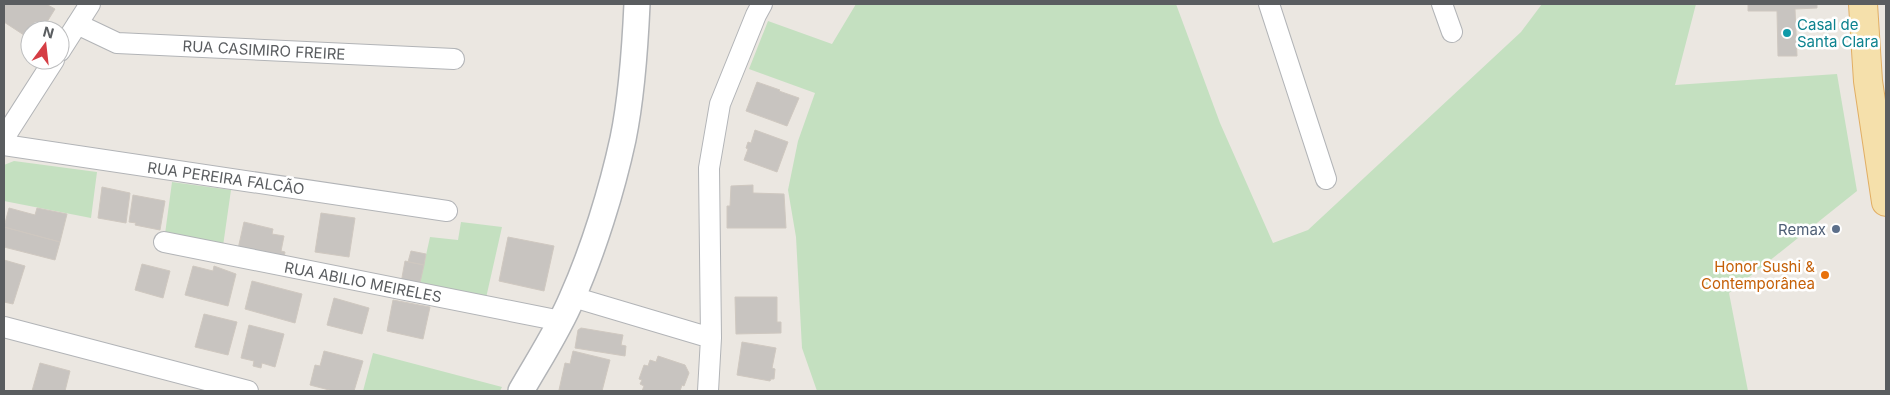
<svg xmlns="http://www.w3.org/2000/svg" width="1890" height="395" viewBox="0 0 1890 395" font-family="Inter,sans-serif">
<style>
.green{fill:#c4e0c0}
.building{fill:#c8c4c0;stroke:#cfc8c0}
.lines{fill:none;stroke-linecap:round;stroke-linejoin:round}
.minor-casing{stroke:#b2b4b7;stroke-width:22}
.tertiary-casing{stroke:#b2b4b7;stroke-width:28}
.primary-casing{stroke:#e1ae64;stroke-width:30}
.minor{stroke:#fff;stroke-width:20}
.tertiary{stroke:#fff;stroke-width:25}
.primary{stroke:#f5e0ab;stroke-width:28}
.culture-dot{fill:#0f9aa8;stroke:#fff;stroke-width:2}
.service-dot{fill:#5c6f8a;stroke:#fff;stroke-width:2}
.food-dot{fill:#e8710a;stroke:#fff;stroke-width:2}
.labels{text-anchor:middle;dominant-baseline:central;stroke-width:5;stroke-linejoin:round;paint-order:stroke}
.culture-label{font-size:15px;fill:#0d838f;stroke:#fff;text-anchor:start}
.street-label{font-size:15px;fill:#5a5d60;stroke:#fff}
.service-label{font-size:15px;fill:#4e5e75;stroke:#fff;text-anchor:end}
.food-label{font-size:15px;fill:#c56008;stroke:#fff;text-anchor:end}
</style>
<rect width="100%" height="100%" fill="#ebe7e1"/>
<!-- green -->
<path class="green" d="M 856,4 L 1176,4 L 1220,123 L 1273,243 L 1308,230 L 1521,32 L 1542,4 L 1696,4 L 1675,85 L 1837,74 L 1857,191 L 1729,293 L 1748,391 L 817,391 L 802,348 L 796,237 L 788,190 L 798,141 L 815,93 L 749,69 L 768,21 L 832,44 Z
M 14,161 L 97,172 L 91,218 L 4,201 L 4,165 Z
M 172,182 L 231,190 L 223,246 L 165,234 Z
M 461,222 L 502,227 L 486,298 L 419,287 L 430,237 L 458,240 Z
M 373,353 L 502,387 L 500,391 L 363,391 Z"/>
<!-- building -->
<path class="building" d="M 5,4 L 46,4 L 55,9 L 42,30 L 30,30 L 30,39 L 4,22 Z
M 1748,4 L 1817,4 L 1817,8 L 1795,9 L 1797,56 L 1778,56 L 1777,11 L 1748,11 Z
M 757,82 L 780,90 L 779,91 L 799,98 L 787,126 L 746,111 Z
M 755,130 L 788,142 L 777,172 L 744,160 L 748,149 L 746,148 L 748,142 L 751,143 Z
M 753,185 L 753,193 L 784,194 L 786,228 L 727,228 L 727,206 L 730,206 L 731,186 Z
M 102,187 L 130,193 L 126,223 L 98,218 Z
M 133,195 L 165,201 L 160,230 L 135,225 L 136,223 L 129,222 Z
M 9,208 L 35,215 L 37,208 L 67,214 L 60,242 L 4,227 Z
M 321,213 L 355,218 L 349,257 L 315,252 Z
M 244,222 L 273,229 L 272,234 L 284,236 L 281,251 L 285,252 L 284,258 L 238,249 Z
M 4,227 L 60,242 L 55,260 L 4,247 Z
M 508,237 L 554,246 L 544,291 L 499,281 Z
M 411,251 L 426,254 L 424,265 L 408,262 Z
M 4,260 L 25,266 L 13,304 L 4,302 Z
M 405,261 L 424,265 L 419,287 L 401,283 Z
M 142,264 L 170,271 L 163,298 L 135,290 Z
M 193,266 L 213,271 L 214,266 L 236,274 L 228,306 L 185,295 Z
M 252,281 L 302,294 L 295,323 L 245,309 Z
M 735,297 L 777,297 L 777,322 L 781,322 L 781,333 L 736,334 Z
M 334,298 L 369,308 L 362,334 L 327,325 Z
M 393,300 L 430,307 L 423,339 L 387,331 Z
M 204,314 L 237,322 L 228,355 L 195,347 Z
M 249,325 L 284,334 L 275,367 L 262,363 L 261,368 L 253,366 L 254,361 L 241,358 Z
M 581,328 L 623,335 L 621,345 L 626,346 L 625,356 L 575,348 L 578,330 Z
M 742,342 L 776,348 L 772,368 L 775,369 L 774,379 L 771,379 L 770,381 L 737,375 Z
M 324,351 L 363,361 L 354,391 L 333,391 L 310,385 L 315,365 L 320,366 Z
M 573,351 L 610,360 L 602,391 L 565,391 L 559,390 L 565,363 L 570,364 Z
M 658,356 L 685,365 L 689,373 L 684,386 L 682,385 L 680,391 L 642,391 L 644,386 L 640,384 L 642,380 L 639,379 L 644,365 L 648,366 L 650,360 L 656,362 Z
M 40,363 L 70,371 L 65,391 L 32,391 Z"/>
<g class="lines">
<!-- minor casing -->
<g class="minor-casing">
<path id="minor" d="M 1269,4 L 1326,179
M 1442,4 L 1452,32
M 77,24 L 117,43 L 454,59
M 60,51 L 90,4
M 4,138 L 54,60
M 4,145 L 447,211
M 164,242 L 561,321
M 573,297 L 711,338
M 4,327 L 248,391
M 708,391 L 711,338 L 709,168 L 720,104 L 756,15 L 762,4"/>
</g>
<!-- tertiary casing -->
<g class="tertiary-casing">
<path id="tertiary" d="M 521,391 C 538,361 558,331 572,298 C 593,251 612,190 623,139 C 632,95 635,49 637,4"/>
</g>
<!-- primary casing -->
<g class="primary-casing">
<path id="primary" d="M 1863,4 L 1868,81 L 1886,202"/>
</g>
<!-- minor -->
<use href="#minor" class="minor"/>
<!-- tertiary -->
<use href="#tertiary" class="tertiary"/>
<!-- primary -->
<use href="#primary" class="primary"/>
</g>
<!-- markers -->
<circle class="culture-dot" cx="1787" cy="33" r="5"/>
<circle class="service-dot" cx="1836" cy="229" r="5"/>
<circle class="food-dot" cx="1825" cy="275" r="5"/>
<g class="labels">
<!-- culture labels -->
<g class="culture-label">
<text x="1797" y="24">Casal de<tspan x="1797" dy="17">Santa Clara</tspan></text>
</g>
<!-- street labels -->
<g class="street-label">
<text transform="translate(264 50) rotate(3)">RUA CASIMIRO FREIRE</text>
<text transform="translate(226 178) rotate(8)">RUA PEREIRA FALCÃO</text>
<text transform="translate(363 282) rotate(11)">RUA ABILIO MEIRELES</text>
</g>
<!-- service labels -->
<g class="service-label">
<text x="1826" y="229">Remax</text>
</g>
<!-- food labels -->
<g class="food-label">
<text x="1815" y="266">Honor Sushi &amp;<tspan x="1815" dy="17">Contemporânea</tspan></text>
</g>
</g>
<!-- border -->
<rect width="1890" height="395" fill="none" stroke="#5a5d60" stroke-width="10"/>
<!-- north arrow -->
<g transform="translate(45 45) rotate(15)"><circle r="24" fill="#ffffff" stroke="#bdbebf"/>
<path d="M0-4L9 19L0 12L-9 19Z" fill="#d53d44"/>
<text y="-8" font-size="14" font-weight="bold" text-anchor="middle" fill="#5a5d60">N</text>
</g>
</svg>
